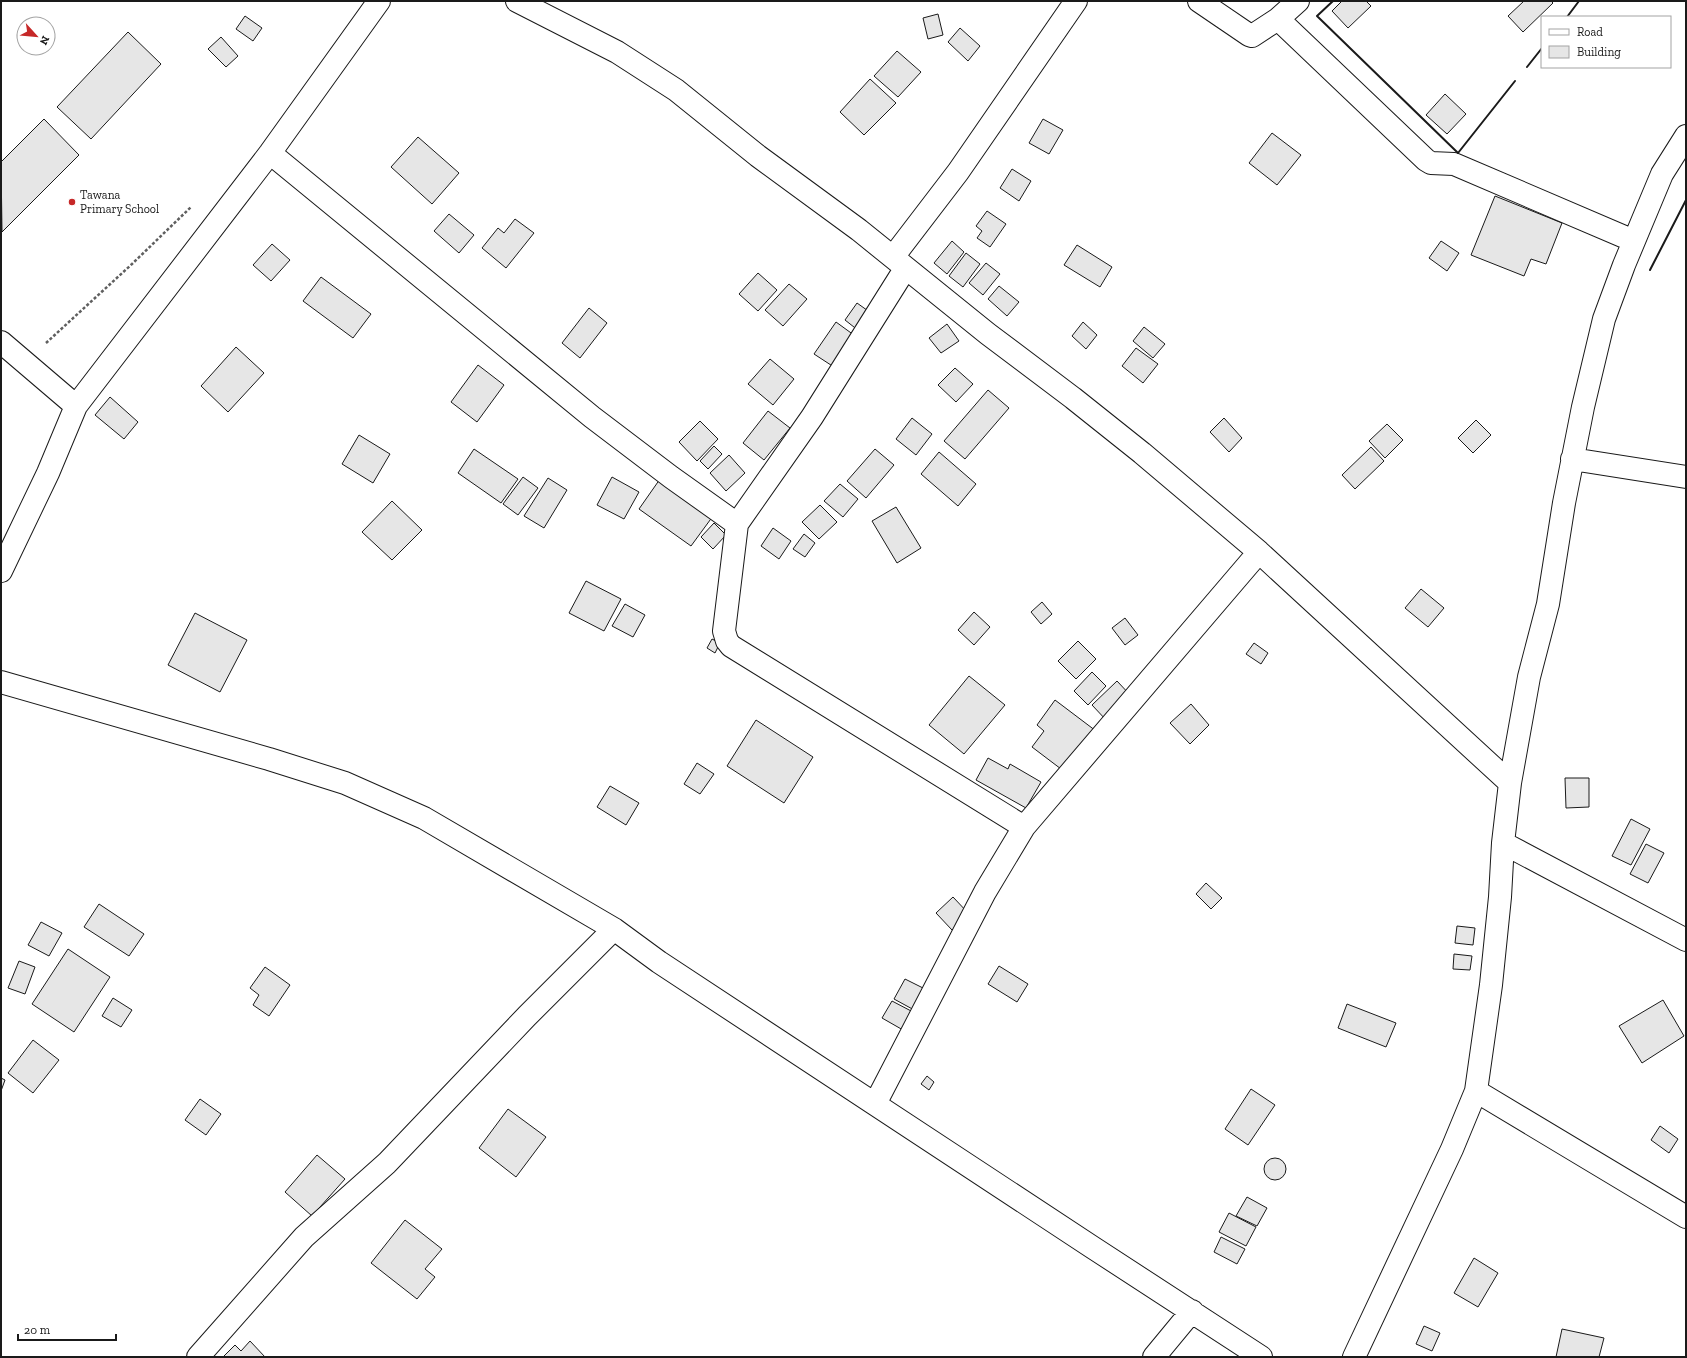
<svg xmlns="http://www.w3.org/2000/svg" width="1687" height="1358" viewBox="0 0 1687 1358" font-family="'Zilla Slab',serif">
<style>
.building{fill:#e6e6e6;stroke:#1a1a1a}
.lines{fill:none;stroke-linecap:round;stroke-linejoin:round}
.minor-casing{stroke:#1a1a1a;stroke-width:24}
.path{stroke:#5f5f5f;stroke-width:2.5;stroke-dasharray:3 2;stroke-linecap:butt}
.minor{stroke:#fff;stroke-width:22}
.wall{stroke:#1a1a1a;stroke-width:2}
.poi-dot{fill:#c62828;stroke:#fff;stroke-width:1.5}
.labels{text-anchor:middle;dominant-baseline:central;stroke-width:3;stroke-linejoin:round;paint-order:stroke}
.poi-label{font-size:12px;fill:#1a1a1a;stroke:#fff;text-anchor:start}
</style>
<rect width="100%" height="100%" fill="#fff"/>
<!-- building -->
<path class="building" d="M 1342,1 L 1366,1 L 1371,6 L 1348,28 L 1332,11 Z
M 1524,1 L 1551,1 L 1553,3 L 1523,32 L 1508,16 Z
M 938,14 L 943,35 L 928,39 L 923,18 Z
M 245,16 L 262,28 L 253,41 L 236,29 Z
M 960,28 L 980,46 L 968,61 L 948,42 Z
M 128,32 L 161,64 L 91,139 L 57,107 Z
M 221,37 L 238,56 L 226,67 L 208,49 Z
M 897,51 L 921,72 L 898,97 L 874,76 Z
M 870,79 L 896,103 L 864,135 L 840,112 Z
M 1445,94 L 1466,114 L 1447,134 L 1426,115 Z
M 44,119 L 79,155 L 2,232 L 1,162 Z
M 1043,119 L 1063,130 L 1049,154 L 1029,143 Z
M 1272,133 L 1301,155 L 1277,185 L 1249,163 Z
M 418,137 L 459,173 L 432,204 L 391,167 Z
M 1012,169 L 1031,181 L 1019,201 L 1000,188 Z
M 1495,196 L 1562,223 L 1546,264 L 1531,259 L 1524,276 L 1471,255 Z
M 987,211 L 1006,224 L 990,247 L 977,238 L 982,231 L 976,226 Z
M 449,214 L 474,235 L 459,253 L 434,231 Z
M 515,219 L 534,233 L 506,268 L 482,248 L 498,228 L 504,233 Z
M 952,241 L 964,252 L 947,274 L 934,263 Z
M 1441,241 L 1459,253 L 1447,271 L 1429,258 Z
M 272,244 L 290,260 L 271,281 L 253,265 Z
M 1077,245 L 1112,267 L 1100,287 L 1064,265 Z
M 966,253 L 980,264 L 963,287 L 949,276 Z
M 986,263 L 1000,274 L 983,295 L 969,283 Z
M 758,273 L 777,290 L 758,311 L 739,294 Z
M 321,277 L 371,314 L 353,338 L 303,301 Z
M 789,284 L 807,299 L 783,326 L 765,310 Z
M 999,286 L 1019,302 L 1007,316 L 988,299 Z
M 857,303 L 871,313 L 859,331 L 845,320 Z
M 589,308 L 607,323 L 580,358 L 562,343 Z
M 836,322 L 858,338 L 837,369 L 814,354 Z
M 1083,322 L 1097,335 L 1086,349 L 1072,336 Z
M 947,324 L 959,341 L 941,353 L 929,338 Z
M 1144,327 L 1165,344 L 1153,358 L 1133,341 Z
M 236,347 L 264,373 L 228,412 L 201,386 Z
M 1136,348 L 1158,364 L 1143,383 L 1122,366 Z
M 770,359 L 794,379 L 773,405 L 748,384 Z
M 478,365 L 504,385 L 477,422 L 451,402 Z
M 955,368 L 973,384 L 956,402 L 938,385 Z
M 988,390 L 1009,408 L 965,459 L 944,441 Z
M 110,397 L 138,422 L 124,439 L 95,415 Z
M 768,411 L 790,428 L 764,460 L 743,443 Z
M 912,418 L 932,434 L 916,455 L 896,439 Z
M 1224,418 L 1242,438 L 1229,452 L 1210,432 Z
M 1476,420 L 1491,435 L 1473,453 L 1458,438 Z
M 700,421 L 718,439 L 697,461 L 679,442 Z
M 1387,424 L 1403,440 L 1385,458 L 1369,441 Z
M 359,435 L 390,454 L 373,483 L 342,464 Z
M 714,446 L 722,454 L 708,469 L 700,461 Z
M 1371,447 L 1384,461 L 1355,489 L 1342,475 Z
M 474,449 L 518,479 L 501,503 L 458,473 Z
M 875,449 L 894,465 L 866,498 L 847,481 Z
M 939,452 L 976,484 L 958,506 L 921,474 Z
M 729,455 L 745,473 L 726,491 L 710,473 Z
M 523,477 L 538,488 L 518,515 L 503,504 Z
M 612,477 L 639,492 L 624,519 L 597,505 Z
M 548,478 L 567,490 L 544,528 L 524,516 Z
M 660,479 L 713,516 L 691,546 L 639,509 Z
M 840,484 L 858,499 L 843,517 L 824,501 Z
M 392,501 L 422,530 L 392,560 L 362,532 Z
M 820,505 L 837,522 L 819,539 L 802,522 Z
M 896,507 L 921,548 L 897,563 L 872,521 Z
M 714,523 L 726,535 L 713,549 L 701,537 Z
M 773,528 L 791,541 L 779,559 L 761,546 Z
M 804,534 L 815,543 L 805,557 L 793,549 Z
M 586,581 L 621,599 L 604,631 L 569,613 Z
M 1421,589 L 1444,608 L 1428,627 L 1405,608 Z
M 1042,602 L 1052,614 L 1041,624 L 1031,612 Z
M 625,604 L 645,615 L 633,637 L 612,626 Z
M 974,612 L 990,627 L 974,645 L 958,630 Z
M 195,613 L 247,640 L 220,692 L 168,665 Z
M 1125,618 L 1138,635 L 1125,645 L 1112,628 Z
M 712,639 L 720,643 L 715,653 L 707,648 Z
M 1078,641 L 1096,659 L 1076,679 L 1058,661 Z
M 1254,643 L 1268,653 L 1261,664 L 1246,654 Z
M 1092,672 L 1106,686 L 1088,705 L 1074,691 Z
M 969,676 L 1005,705 L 964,754 L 929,725 Z
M 1117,681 L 1132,697 L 1107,721 L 1092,705 Z
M 1055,700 L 1096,731 L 1065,772 L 1032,747 L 1044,731 L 1037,725 Z
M 1191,704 L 1209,725 L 1190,744 L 1170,723 Z
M 756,720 L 813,757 L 784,803 L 727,766 Z
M 988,758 L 1008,769 L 1010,764 L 1041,782 L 1026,808 L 976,780 Z
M 697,763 L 714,774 L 700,794 L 684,784 Z
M 1565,778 L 1589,778 L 1589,807 L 1566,808 Z
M 610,786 L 639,803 L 626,825 L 597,807 Z
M 1631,819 L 1650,829 L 1631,865 L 1612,856 Z
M 1646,844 L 1664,853 L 1648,883 L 1630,874 Z
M 1206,883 L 1222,898 L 1211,909 L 1196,894 Z
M 953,897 L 969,914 L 952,930 L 936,913 Z
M 99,904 L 144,934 L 129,956 L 84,927 Z
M 41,922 L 62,933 L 49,956 L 28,945 Z
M 1457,926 L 1475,928 L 1473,945 L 1455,943 Z
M 68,949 L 110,977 L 74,1032 L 32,1004 Z
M 1454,954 L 1472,956 L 1470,970 L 1453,969 Z
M 19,961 L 35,967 L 25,994 L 8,988 Z
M 999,966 L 1028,984 L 1017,1002 L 988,984 Z
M 265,967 L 290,985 L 269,1016 L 253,1005 L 259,995 L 250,988 Z
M 905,979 L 927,990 L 916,1011 L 894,999 Z
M 113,998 L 132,1010 L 121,1027 L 102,1016 Z
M 1663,1000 L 1684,1036 L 1642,1063 L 1619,1026 Z
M 892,1001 L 913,1012 L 903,1030 L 882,1018 Z
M 1347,1004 L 1396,1023 L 1386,1047 L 1338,1028 Z
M 33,1040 L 59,1060 L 33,1093 L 8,1073 Z
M 927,1076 L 934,1082 L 929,1090 L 921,1084 Z
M 1,1078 L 5,1080 L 1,1091 Z
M 1251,1089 L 1275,1105 L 1248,1145 L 1225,1129 Z
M 200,1099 L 221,1114 L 206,1135 L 185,1120 Z
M 508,1109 L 546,1137 L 516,1177 L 479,1148 Z
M 1660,1126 L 1678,1139 L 1669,1153 L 1651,1140 Z
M 317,1155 L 345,1179 L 312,1216 L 285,1192 Z
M1264 1169a11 11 0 1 1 22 0a11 11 0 1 1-22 0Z
M 1247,1197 L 1267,1208 L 1257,1226 L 1236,1216 Z
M 1229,1213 L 1256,1227 L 1246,1246 L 1219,1232 Z
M 405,1220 L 442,1249 L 425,1269 L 435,1277 L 417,1299 L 371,1263 Z
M 1221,1237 L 1245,1249 L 1237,1264 L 1214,1252 Z
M 1474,1258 L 1498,1273 L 1478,1307 L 1454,1293 Z
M 1424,1326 L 1440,1333 L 1432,1351 L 1416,1344 Z
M 1562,1329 L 1604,1338 L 1599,1357 L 1556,1357 Z
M 250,1341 L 265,1357 L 223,1357 L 235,1345 L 241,1351 Z"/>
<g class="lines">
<!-- minor casing -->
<g class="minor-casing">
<path id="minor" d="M 517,1 L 617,52 L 676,90 L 758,156 L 859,230 L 988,334 L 1073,398 L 1142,453 L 1259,552 L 1510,783
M 1199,1 L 1249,35 L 1252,36 L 1278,19 L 1426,160 L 1431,163 L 1454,164 L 1634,241
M 1278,19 L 1298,1
M 270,153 L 592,417 L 671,477 L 737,524
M 893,257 L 958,172 L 1076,1
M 905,269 L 812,417 L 737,524 L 724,631 L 727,641 L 731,646 L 1024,827
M 1,342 L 76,406
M 1572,459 L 1686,477
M 1,571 L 48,473 L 76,406 L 270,153 L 379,1
M 1,682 L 269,759 L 345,783 L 424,818 L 614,929 L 659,962 L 1092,1247 L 1261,1357
M 1503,843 L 1686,940
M 1476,1091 L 1686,1217
M 875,1104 L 985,892 L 1024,827 L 1259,552
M 198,1357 L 304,1237 L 387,1163 L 527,1016 L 614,929
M 1154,1357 L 1192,1311
M 1354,1357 L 1452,1149 L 1476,1091 L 1491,985 L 1500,897 L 1503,843 L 1510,783 L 1529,677 L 1548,604 L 1564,503 L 1583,407 L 1604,319 L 1624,265 L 1662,174 L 1686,136"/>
</g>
<!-- path -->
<path class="path" d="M 46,343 L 132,264 L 191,207"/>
<!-- minor -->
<use href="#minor" class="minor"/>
<!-- wall -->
<path class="wall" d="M 1333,1 L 1317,16 L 1458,153 L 1515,81
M 1567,17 L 1579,1
M 1527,67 L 1542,48
M 1650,270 L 1686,200"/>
</g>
<!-- markers -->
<circle class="poi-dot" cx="72" cy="202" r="4"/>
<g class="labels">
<!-- poi labels -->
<g class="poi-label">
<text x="80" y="195">Tawana<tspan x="80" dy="14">Primary School</tspan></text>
</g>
</g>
<!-- border -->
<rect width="1687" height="1358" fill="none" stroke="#1a1a1a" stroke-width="4"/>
<!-- legend -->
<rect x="1541" y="16" width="130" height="52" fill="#ffffff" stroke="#a3a3a3"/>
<rect x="1549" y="29" width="20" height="6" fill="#ffffff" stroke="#a3a3a3"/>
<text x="1577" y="36" font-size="12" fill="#1a1a1a">Road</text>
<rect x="1549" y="46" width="20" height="12" fill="#e6e6e6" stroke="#a3a3a3"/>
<text x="1577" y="56" font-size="12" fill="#1a1a1a">Building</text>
<!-- north arrow -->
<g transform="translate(36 36) rotate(117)"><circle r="19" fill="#ffffff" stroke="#a3a3a3"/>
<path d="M0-3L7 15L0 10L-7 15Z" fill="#c62828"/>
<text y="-6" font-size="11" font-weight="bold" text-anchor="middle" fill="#1a1a1a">N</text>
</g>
<!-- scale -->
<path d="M18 1334v6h98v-6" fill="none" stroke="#1a1a1a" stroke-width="2"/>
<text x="24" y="1334" font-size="12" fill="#1a1a1a" stroke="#ffffff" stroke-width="3" paint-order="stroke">20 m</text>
</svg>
